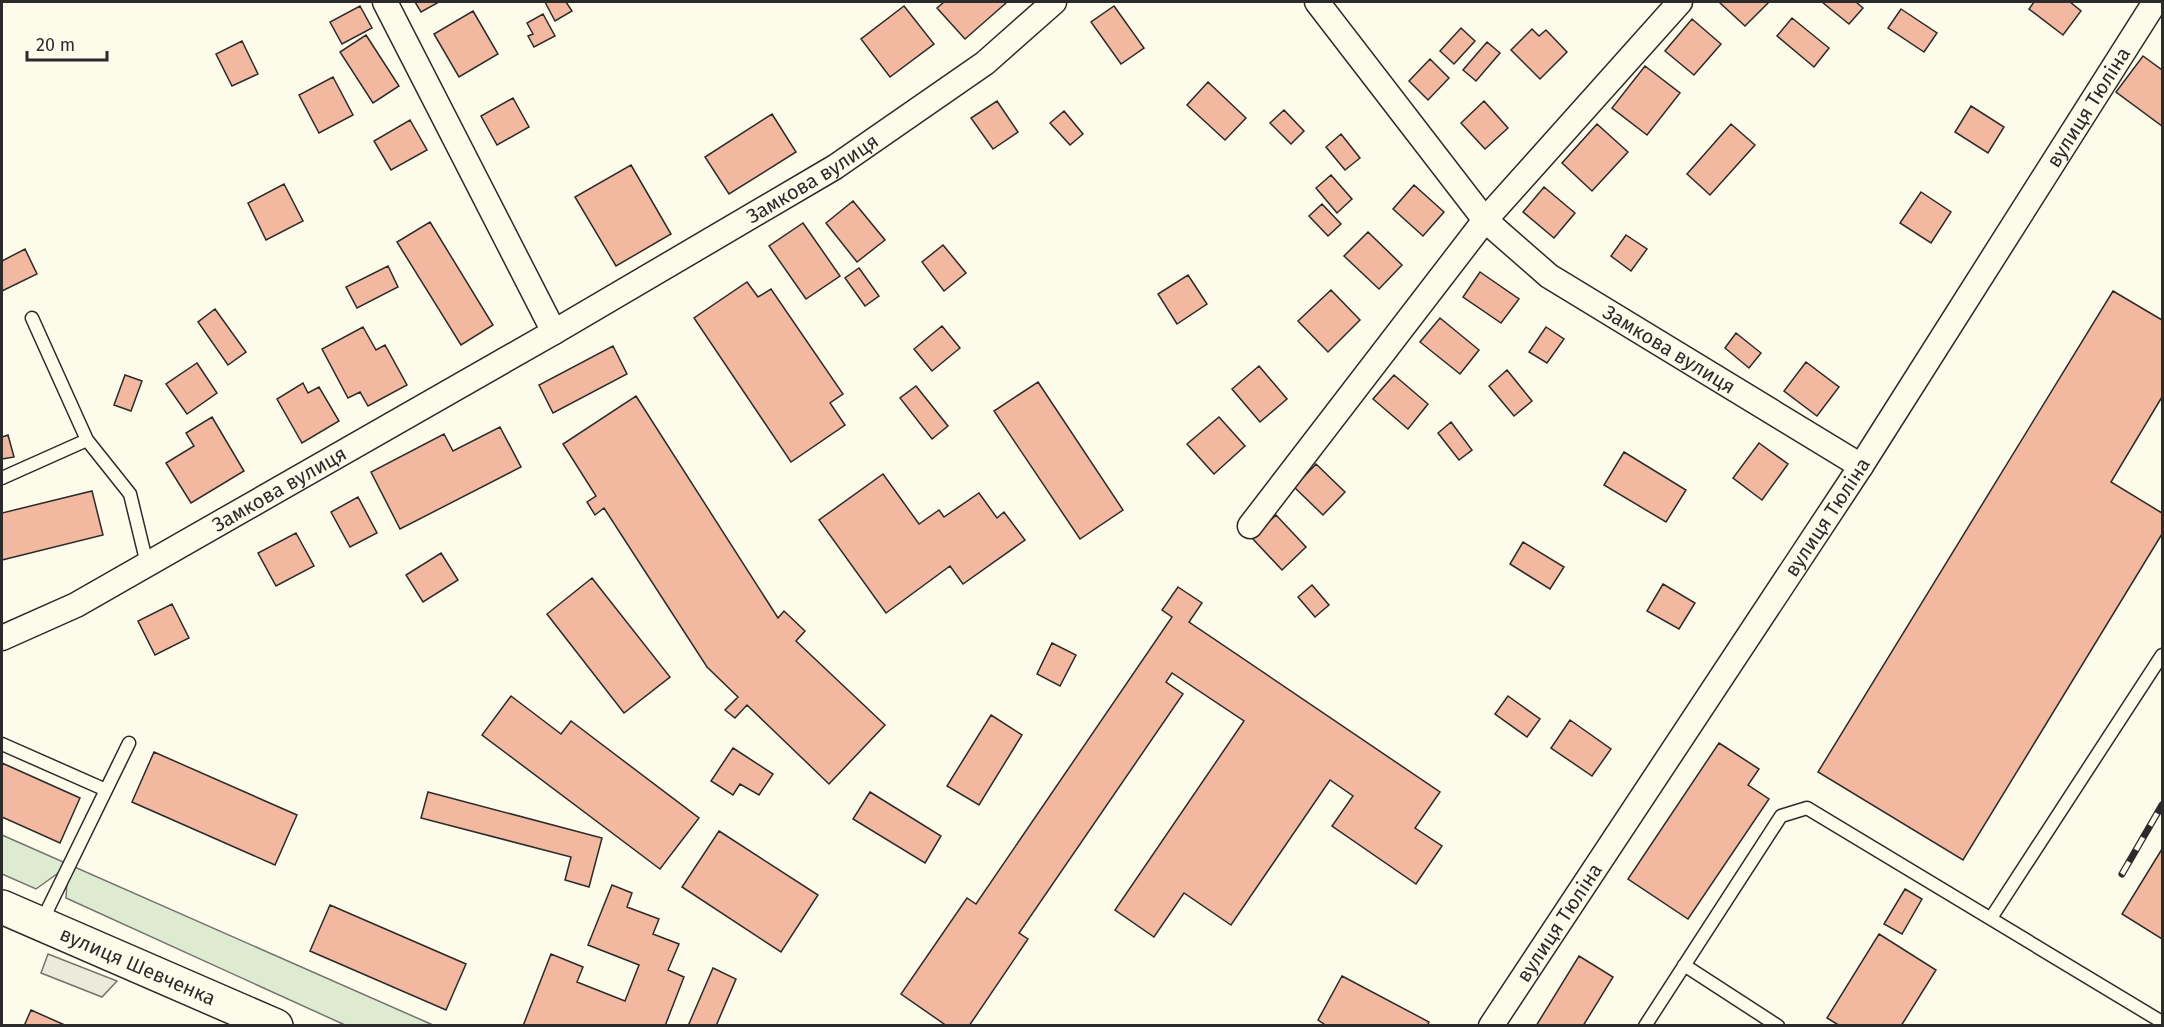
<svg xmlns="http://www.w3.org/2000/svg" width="2164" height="1027" viewBox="0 0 2164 1027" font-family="'Fira Sans',sans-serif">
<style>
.green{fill:#deebd1;stroke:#74746e;stroke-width:1.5}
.parking{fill:#eceadb;stroke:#74746e;stroke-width:1.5}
.building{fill:#f2b8a0;stroke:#2b2b2b;stroke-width:1.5}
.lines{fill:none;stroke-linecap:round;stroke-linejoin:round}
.service-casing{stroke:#2b2b2b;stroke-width:15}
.minor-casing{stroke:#2b2b2b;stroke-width:27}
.secondary-casing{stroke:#2b2b2b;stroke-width:36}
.service{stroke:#fdfbea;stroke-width:12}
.minor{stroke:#fdfbea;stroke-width:24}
.secondary{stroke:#fdfbea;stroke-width:33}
.rail-casing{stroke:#2b2b2b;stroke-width:7}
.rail{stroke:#fdfbea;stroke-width:4.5;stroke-dasharray:14;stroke-linecap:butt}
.labels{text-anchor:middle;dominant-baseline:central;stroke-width:4.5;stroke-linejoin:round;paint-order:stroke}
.street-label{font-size:20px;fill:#2b2b2b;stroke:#fdfbea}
</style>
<rect width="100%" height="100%" fill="#fdfbea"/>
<!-- green -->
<path class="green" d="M 2,835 L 433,1025 L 345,1025 L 66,898 L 68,866 L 36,889 L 2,874 Z"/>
<!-- parking -->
<path class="parking" d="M 48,954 L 117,981 L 102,997 L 41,973 Z"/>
<!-- building -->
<path class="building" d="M 415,2 L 439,2 L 421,12 Z
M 545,2 L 566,2 L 572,11 L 555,21 Z
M 944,2 L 1004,2 L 1006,3 L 965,39 L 937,8 Z
M 1719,2 L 1769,2 L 1745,26 Z
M 1822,2 L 1856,2 L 1863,8 L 1849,24 Z
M 2034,2 L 2070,2 L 2081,11 L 2063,35 L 2029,9 Z
M 360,6 L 372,28 L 342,44 L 330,22 Z
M 904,6 L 934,44 L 890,77 L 861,39 Z
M 1114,6 L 1144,48 L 1121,64 L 1091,22 Z
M 1901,9 L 1937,33 L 1924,52 L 1888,28 Z
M 473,11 L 498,54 L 459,77 L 434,34 Z
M 543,14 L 555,36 L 534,47 L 528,36 L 533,34 L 527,23 Z
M 1792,18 L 1829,48 L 1814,67 L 1777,36 Z
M 1692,19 L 1721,44 L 1694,75 L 1665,51 Z
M 1461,28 L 1475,41 L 1454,64 L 1440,51 Z
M 1532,29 L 1539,36 L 1546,30 L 1567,52 L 1540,79 L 1511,50 Z
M 366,35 L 399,86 L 373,103 L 340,52 Z
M 242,41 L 258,74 L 232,86 L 216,54 Z
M 1487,42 L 1500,53 L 1476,81 L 1463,70 Z
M 2143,56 L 2162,70 L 2162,126 L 2116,92 Z
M 1430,59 L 1449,78 L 1428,100 L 1409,81 Z
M 1645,66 L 1680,93 L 1647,135 L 1612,108 Z
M 333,77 L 353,115 L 319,133 L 299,95 Z
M 1208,82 L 1246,118 L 1225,140 L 1187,105 Z
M 513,98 L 529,127 L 497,145 L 481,116 Z
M 997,101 L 1018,132 L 993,149 L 971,118 Z
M 1484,101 L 1508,128 L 1485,149 L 1461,123 Z
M 1971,106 L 2004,127 L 1988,153 L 1955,132 Z
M 1284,110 L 1304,131 L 1291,144 L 1270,123 Z
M 1064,111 L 1083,134 L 1070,145 L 1050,123 Z
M 772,114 L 796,152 L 729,194 L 705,157 Z
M 410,120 L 427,150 L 391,170 L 374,141 Z
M 1597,124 L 1628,152 L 1592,191 L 1562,163 Z
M 1731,124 L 1755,145 L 1710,195 L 1687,174 Z
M 1341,134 L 1360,158 L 1345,170 L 1326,147 Z
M 631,165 L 671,234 L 616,266 L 575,197 Z
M 1331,175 L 1352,199 L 1337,213 L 1316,188 Z
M 284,184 L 303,221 L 266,240 L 248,203 Z
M 1414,185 L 1444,212 L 1423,236 L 1393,209 Z
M 1544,187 L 1575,213 L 1554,238 L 1523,212 Z
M 1921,192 L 1951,212 L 1931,243 L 1900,223 Z
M 853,201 L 885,240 L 857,262 L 826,223 Z
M 1322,204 L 1341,224 L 1328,236 L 1309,216 Z
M 430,222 L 493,325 L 461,345 L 397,242 Z
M 803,223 L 840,276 L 806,299 L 769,246 Z
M 1368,232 L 1402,265 L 1379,289 L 1344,256 Z
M 1626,235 L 1647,249 L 1631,271 L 1611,256 Z
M 943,245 L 966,273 L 944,291 L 922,262 Z
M 25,249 L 37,274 L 2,291 L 2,261 Z
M 388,266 L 398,287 L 357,308 L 346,287 Z
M 859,268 L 879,296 L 865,306 L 845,278 Z
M 1480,272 L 1519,299 L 1501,323 L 1463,297 Z
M 1188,275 L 1207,304 L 1177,324 L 1158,294 Z
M 747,282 L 758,297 L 771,289 L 843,394 L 830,403 L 845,425 L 791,462 L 694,318 Z
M 1331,290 L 1360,320 L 1328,352 L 1298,321 Z
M 2113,291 L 2162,320 L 2162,397 L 2111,482 L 2162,513 L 2162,534 L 1963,860 L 1818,772 Z
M 215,309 L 246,352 L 228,365 L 198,322 Z
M 1440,318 L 1479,350 L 1460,374 L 1420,342 Z
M 942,326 L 960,348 L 932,371 L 914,349 Z
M 363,327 L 376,350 L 385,345 L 407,385 L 368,406 L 360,392 L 348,398 L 322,349 Z
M 1546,327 L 1564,339 L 1547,363 L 1529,352 Z
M 1736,333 L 1761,353 L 1749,368 L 1725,348 Z
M 613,346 L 627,374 L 553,413 L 539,385 Z
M 1806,362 L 1839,387 L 1817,416 L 1784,391 Z
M 197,363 L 217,393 L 187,414 L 166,384 Z
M 1259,366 L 1287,399 L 1260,422 L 1232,389 Z
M 1507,370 L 1532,401 L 1514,416 L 1489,386 Z
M 125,375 L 142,381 L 131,411 L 114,405 Z
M 1394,375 L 1428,404 L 1408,429 L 1373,399 Z
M 1038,382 L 1123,510 L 1080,539 L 994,411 Z
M 303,383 L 308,393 L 319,387 L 339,421 L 302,443 L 277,399 Z
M 916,386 L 948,426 L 932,439 L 900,398 Z
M 636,396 L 778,618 L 784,611 L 805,631 L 796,641 L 885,725 L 829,784 L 747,705 L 735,718 L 725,710 L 738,697 L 707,667 L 604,508 L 595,515 L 587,502 L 596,496 L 563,444 Z
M 212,417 L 244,471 L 191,503 L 166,463 L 194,446 L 186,433 Z
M 1219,417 L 1245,446 L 1214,474 L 1187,444 Z
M 1451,422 L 1472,450 L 1459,460 L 1438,433 Z
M 500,427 L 521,467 L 400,529 L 371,472 L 444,434 L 453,451 Z
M 8,435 L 14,457 L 2,459 L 2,437 Z
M 1759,443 L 1788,464 L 1762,500 L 1733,478 Z
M 1624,452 L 1686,490 L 1666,522 L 1604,485 Z
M 1316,464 L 1345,492 L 1323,515 L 1294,487 Z
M 883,474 L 919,524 L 939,510 L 944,517 L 979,493 L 997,518 L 1004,512 L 1025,540 L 963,584 L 950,566 L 886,613 L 819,520 Z
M 92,491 L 103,535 L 2,560 L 2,513 Z
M 358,497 L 377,533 L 350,547 L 331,512 Z
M 1276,515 L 1306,547 L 1282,570 L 1252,538 Z
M 296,533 L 314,566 L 276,586 L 258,553 Z
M 1523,542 L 1564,567 L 1550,589 L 1510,564 Z
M 441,553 L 458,580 L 423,602 L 406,575 Z
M 592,578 L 670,677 L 624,713 L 547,614 Z
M 1663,584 L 1695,603 L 1679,629 L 1647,611 Z
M 1312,585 L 1329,605 L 1315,617 L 1298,597 Z
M 1178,587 L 1202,603 L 1189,622 L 1440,792 L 1415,828 L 1442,846 L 1416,884 L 1332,826 L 1353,796 L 1330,780 L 1231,925 L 1184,893 L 1154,937 L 1115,910 L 1244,721 L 1172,673 L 1166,682 L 1183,694 L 1019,933 L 1028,939 L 969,1026 L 947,1026 L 901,994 L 967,898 L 976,904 L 1172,617 L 1162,610 Z
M 172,604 L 189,638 L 155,655 L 138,621 Z
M 1052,643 L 1076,655 L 1060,686 L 1037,674 Z
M 511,696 L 561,734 L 571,721 L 699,818 L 660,869 L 482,735 Z
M 1508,696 L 1540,719 L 1527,737 L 1495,714 Z
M 991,715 L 1022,735 L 979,805 L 947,786 Z
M 1570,720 L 1611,749 L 1592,776 L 1551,748 Z
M 1719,743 L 1759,769 L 1748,785 L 1769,799 L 1688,919 L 1628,879 Z
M 733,748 L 773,774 L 759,795 L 740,784 L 733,795 L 711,781 Z
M 154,752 L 297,815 L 275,865 L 132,802 Z
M 2,763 L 80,798 L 60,843 L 2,817 Z
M 428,792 L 602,838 L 589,887 L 565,880 L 571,857 L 421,818 Z
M 870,792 L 941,836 L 925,863 L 853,819 Z
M 719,831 L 818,895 L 781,952 L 682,887 Z
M 2162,849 L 2162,939 L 2122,914 Z
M 612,885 L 632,893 L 627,907 L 659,919 L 653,934 L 679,944 L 668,970 L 684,977 L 665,1026 L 523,1026 L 551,954 L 583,967 L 577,982 L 625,1001 L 639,965 L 588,945 Z
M 1905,889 L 1922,899 L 1902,934 L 1884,924 Z
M 330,905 L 466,964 L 446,1010 L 310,951 Z
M 1879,934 L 1936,970 L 1901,1026 L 1840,1026 L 1827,1018 Z
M 1579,956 L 1613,977 L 1583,1026 L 1536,1026 Z
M 713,968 L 736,979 L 716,1026 L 688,1026 Z
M 1342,976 L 1429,1022 L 1427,1026 L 1327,1026 L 1318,1020 Z
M 31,1010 L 67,1026 L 24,1026 Z"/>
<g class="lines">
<!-- service casing -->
<g class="service-casing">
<path id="service" d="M 32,318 L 87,440
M 2,478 L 87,440 L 130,494 L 147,564
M 2,744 L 106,790
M 1991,918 L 2162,655
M 41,923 L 129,743
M 1684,965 L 1778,1026
M 1645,1026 L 1781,816 L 1807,808 L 2162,1022"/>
</g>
<!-- minor casing -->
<g class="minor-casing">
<g id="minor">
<path d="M 385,2 L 554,332"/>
<path id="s1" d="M 1317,2 L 1485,220 L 1549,276 L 1861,466"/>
<path d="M 1250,526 L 1485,220 L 1680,2"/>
<path id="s2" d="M 2,638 L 76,605 L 554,332 L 835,167 L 985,63 L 1054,2"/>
<path id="s3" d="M 1491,1026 L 1861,466 L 2155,2"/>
</g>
</g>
<!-- secondary casing -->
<g class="secondary-casing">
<g id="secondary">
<path id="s4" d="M 2,907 L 276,1026"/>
</g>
</g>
<!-- service -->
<use href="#service" class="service"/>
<!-- minor -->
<use href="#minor" class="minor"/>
<!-- secondary -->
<use href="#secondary" class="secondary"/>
<!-- rail casing -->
<g class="rail-casing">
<path id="rail" d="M 2122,874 L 2162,805"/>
</g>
<!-- rail -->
<use href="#rail" class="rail"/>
</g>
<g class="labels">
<!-- street labels -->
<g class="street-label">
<text stroke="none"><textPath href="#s3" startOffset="1096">вулиця Тюліна</textPath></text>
<text stroke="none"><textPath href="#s2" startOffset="932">Замкова вулиця</textPath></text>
<text stroke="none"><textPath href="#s1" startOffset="501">Замкова вулиця</textPath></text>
<text stroke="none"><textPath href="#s2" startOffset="315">Замкова вулиця</textPath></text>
<text stroke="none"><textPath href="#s3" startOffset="610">вулиця Тюліна</textPath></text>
<text stroke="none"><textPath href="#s3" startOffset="124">вулиця Тюліна</textPath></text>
<text stroke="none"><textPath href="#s4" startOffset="148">вулиця Шевченка</textPath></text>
</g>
</g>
<!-- border -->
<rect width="2164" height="1027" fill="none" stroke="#2b2b2b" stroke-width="6"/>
<!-- scale -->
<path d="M27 51v9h80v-9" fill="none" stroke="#2b2b2b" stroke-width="3"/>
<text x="36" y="51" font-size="18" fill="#2b2b2b" stroke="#fdfbea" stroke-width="4.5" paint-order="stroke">20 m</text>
</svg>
